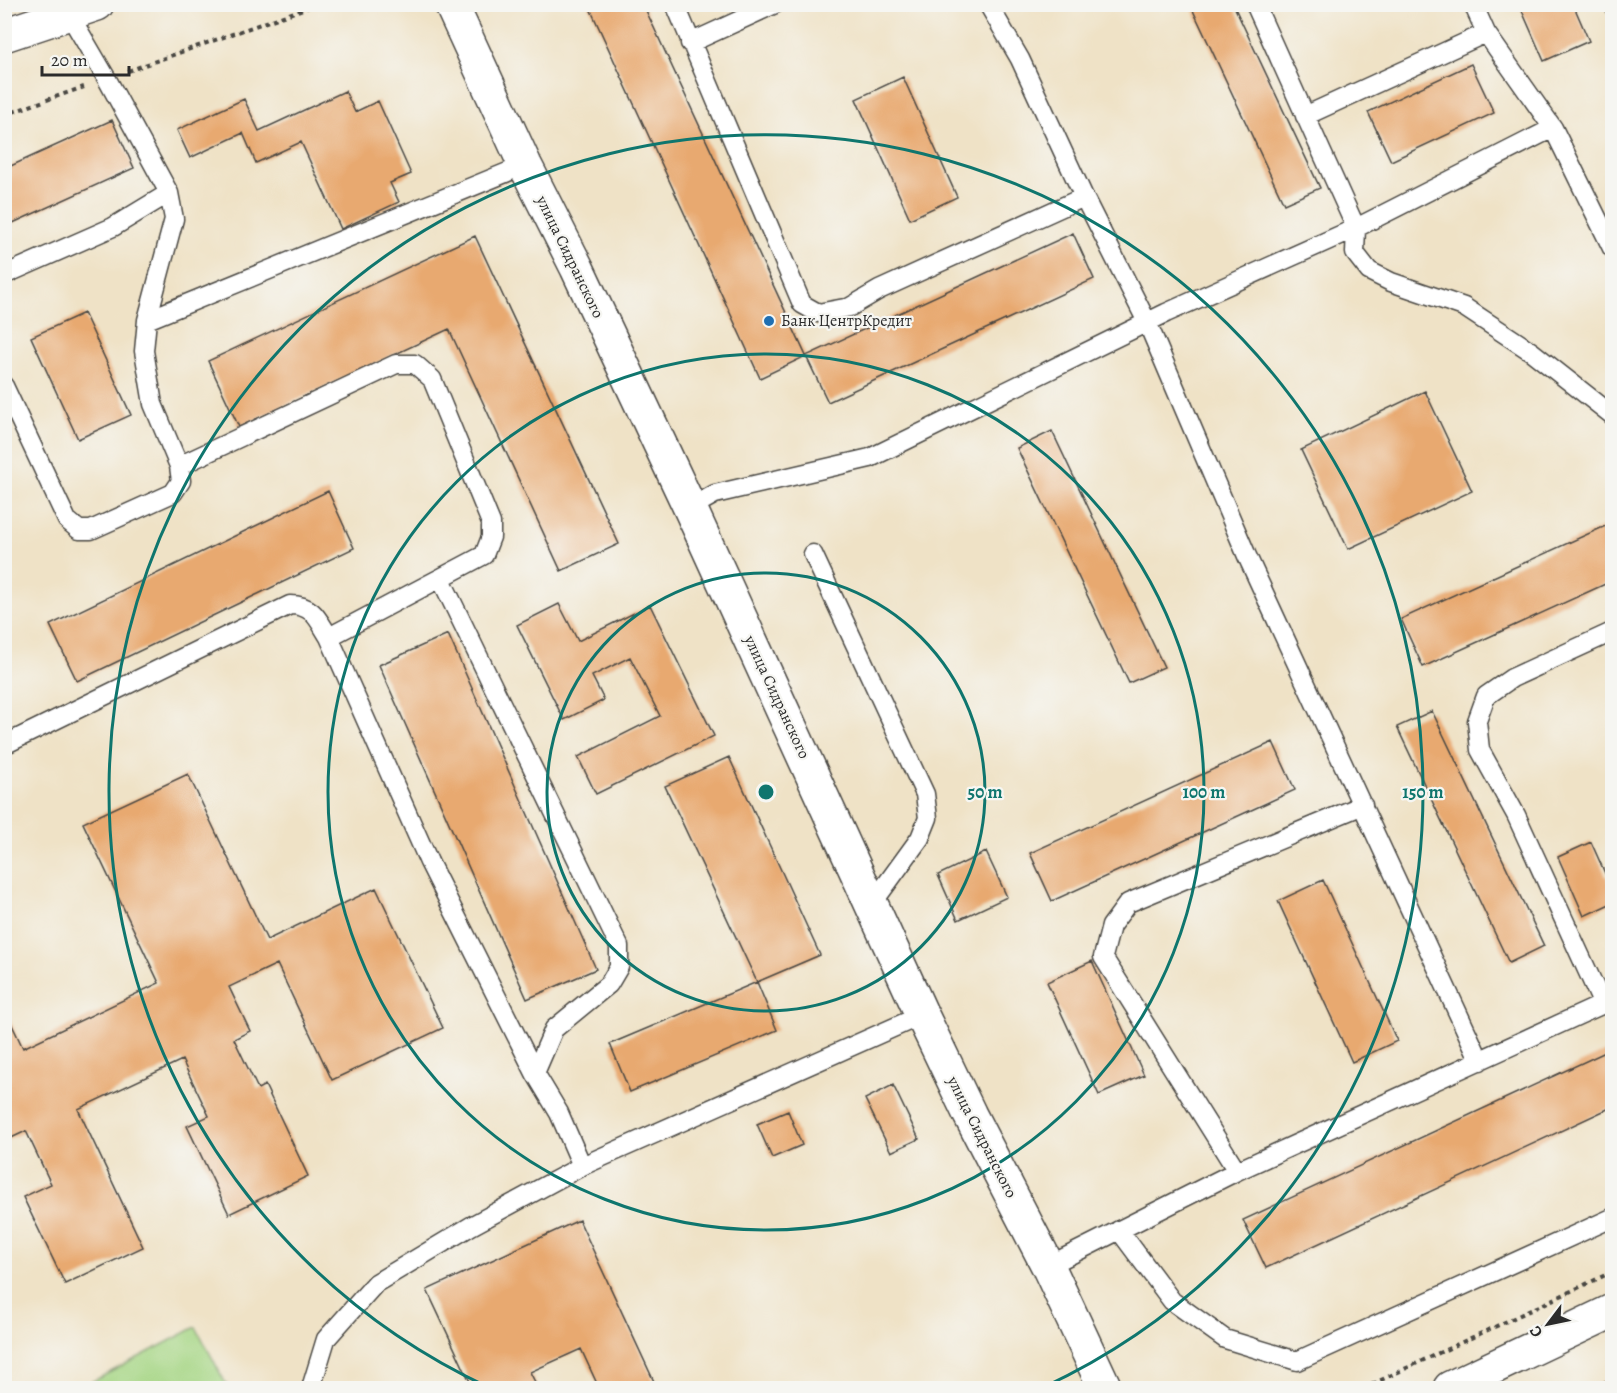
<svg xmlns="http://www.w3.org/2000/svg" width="1617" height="1393" viewBox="0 0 1617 1393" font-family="Alegreya,serif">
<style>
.green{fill:#a5d583;stroke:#688057;stroke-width:1.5}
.building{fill:#e8a96f}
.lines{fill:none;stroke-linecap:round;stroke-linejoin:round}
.lane-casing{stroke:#484642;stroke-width:21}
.street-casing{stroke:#484642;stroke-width:36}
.secondary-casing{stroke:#484642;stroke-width:36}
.path{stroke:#484642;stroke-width:4;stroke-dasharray:4.5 4.5;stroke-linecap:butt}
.lane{stroke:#fff;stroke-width:18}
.street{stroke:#fff;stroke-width:33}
.secondary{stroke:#fff;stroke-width:33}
.ring{fill:none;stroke:#0f766e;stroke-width:3}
.poi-dot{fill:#1f6fb2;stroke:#f6f6f2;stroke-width:2}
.labels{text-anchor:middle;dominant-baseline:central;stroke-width:4.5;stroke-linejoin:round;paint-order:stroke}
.street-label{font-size:16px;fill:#2b2b2b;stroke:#f6f6f2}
.poi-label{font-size:16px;fill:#2b2b2b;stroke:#f6f6f2;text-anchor:start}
.centre{fill:#0f766e;stroke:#f6f6f2;stroke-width:3}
.ring-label{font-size:18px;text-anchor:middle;font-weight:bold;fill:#0f766e;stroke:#f6f6f2;stroke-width:4.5;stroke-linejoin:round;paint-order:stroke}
</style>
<rect width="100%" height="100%" fill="#f6f6f2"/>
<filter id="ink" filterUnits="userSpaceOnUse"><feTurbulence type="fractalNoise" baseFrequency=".0167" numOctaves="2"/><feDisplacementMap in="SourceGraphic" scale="12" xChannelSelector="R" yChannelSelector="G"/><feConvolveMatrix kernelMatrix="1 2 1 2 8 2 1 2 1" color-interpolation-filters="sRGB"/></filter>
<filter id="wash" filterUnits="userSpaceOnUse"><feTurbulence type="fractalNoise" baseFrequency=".008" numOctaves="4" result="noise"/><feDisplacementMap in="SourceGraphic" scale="24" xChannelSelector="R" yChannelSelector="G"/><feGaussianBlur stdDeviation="1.35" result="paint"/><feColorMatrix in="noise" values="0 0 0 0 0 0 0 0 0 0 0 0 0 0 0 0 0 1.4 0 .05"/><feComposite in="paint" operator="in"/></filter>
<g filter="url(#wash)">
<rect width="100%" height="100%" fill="#efe2c6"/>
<!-- green -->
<path class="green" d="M 196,1327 L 228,1388 L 80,1388 Z"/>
<g id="blocks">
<!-- building -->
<path class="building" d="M 588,4 L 643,4 L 806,356 L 760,378 Z
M 1190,4 L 1233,4 L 1320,188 L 1284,204 Z
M 1519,4 L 1573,4 L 1589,41 L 1544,61 Z
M 1471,64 L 1494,113 L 1391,161 L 1368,112 Z
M 903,77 L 957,197 L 910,219 L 856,99 Z
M 345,91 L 355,112 L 378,101 L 411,174 L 390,183 L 399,202 L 341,229 L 301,142 L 256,163 L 243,133 L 190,158 L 177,130 L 244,99 L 259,131 Z
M 112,120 L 134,168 L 4,227 L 4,169 Z
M 1073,233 L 1094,279 L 828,402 L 806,356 Z
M 475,236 L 619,544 L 561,571 L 449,329 L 239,427 L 208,361 Z
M 84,313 L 131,415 L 78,439 L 31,337 Z
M 1425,391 L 1472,491 L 1348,549 L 1301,450 Z
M 1052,431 L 1164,667 L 1129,683 L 1017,448 Z
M 328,491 L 354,548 L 77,681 L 50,625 Z
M 1612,523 L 1612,581 L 1423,667 L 1401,619 Z
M 559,604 L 578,641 L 650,605 L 714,736 L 596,794 L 578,757 L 660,716 L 630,657 L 592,676 L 604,700 L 564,720 L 517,625 Z
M 448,634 L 596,969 L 527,999 L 379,665 Z
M 1432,711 L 1544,946 L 1509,963 L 1397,727 Z
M 1273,742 L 1295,790 L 1052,901 L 1030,853 Z
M 729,757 L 820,955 L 757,982 L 665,786 Z
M 188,774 L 267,940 L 376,888 L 443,1028 L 332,1080 L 277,964 L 229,987 L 250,1031 L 234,1039 L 258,1089 L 265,1085 L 308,1176 L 229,1214 L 187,1126 L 209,1116 L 182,1060 L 78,1109 L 143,1247 L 65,1284 L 23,1197 L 51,1184 L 26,1131 L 7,1140 L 4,1135 L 4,1008 L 23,1048 L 159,983 L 83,823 Z
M 1591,842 L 1612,889 L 1612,903 L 1584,916 L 1558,857 Z
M 986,852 L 1007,897 L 958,920 L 938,875 Z
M 1323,880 L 1397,1041 L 1352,1062 L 1278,901 Z
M 1092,961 L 1144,1075 L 1099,1095 L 1047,982 Z
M 757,982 L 777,1030 L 630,1092 L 610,1044 Z
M 1612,1049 L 1612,1107 L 1266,1268 L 1243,1220 Z
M 893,1085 L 919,1139 L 891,1152 L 865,1099 Z
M 788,1111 L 802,1145 L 772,1158 L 757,1124 Z
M 579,1220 L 657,1388 L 599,1388 L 581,1349 L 530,1372 L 538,1388 L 473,1388 L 427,1290 Z
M 1612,1378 L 1612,1388 L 1590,1388 Z"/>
</g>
</g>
<g filter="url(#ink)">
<use href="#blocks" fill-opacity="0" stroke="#484642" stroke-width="1.5"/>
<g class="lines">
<!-- lane casing -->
<g class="lane-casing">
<path id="lane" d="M 675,4 L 802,304 L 818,313 L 850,307 L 879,290 L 1084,197
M 988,4 L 1020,59 L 1084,197 L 1147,322 L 1247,556 L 1480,1061
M 1255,4 L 1356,228 L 1355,253 L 1369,271 L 1391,282 L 1464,307 L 1532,352 L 1612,415
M 1486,33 L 1553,128 L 1612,248
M 690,43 L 775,4
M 1305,116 L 1486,33 L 1473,4
M 4,275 L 113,227 L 169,193
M 147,320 L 525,165
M 4,386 L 67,520 L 79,530 L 91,530 L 173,493 L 181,481 L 179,466 L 153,404 L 144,351 L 147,320 L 174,219 L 169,193 L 107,79 L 69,14
M 179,466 L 396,364 L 415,364 L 432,379 L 491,523 L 491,537 L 484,555 L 329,637
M 690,508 L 715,494 L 870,458 L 1166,313 L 1356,228 L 1553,128
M 813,554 L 925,794 L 928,818 L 920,838 L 872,904
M 441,579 L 619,946 L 619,967 L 609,984 L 554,1029 L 535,1073
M 4,745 L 290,605 C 314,605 318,620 329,637 L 429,862 L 535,1073 L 559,1113 L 582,1166 L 922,1015
M 1603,1005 L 1516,815 L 1480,750 L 1477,721 L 1486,696 L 1512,678 L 1612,632
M 1237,1171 L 1103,957 L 1111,926 L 1128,903 L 1363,805
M 1119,1230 L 1172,1301 L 1225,1339 L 1297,1361 L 1612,1218
M 1048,1266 L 1237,1171 L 1612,1000
M 311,1388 L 326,1339 L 376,1283 L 471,1226 L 582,1166"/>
</g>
<!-- street casing -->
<g class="street-casing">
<path id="street" d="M 451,4 L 525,165 L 577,268 L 690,508 L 922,1015 L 970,1115 L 1048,1266 L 1105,1388"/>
</g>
<!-- secondary casing -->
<g class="secondary-casing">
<path id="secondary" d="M 4,35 L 97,4
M 1450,1388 L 1612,1311"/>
</g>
<!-- path -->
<path class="path" d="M 1604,4 L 1612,24
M 128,71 L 317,4
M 4,115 L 84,87
M 1364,1388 L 1612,1272"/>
<!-- lane -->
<use href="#lane" class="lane"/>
<!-- street -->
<use href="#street" class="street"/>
<!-- secondary -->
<use href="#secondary" class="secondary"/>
</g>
</g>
<!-- distance rings -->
<g class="ring">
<circle cx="766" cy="792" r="219"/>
<circle cx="766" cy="792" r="438"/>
<path d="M488 1387A657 657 0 1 1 1044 1387"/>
</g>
<!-- markers -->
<circle class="poi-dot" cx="769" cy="321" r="6"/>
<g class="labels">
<!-- street labels -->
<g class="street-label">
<text transform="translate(570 257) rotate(64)">улица Сидранского</text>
<text transform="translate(777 697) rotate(65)">улица Сидранского</text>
<text transform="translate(982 1137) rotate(63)">улица Сидранского</text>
</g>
<!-- poi labels -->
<g class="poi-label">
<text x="781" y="321">Банк ЦентрКредит</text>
</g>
</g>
<circle cx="766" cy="792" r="9" class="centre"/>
<g class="ring-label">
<text x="985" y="798">50 m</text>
<text x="1204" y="798">100 m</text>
<text x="1423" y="798">150 m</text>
</g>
<!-- margin -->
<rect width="1617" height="1393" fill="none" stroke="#f6f6f2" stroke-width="24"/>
<!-- north arrow -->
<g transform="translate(1548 1324) rotate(238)" stroke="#f6f6f2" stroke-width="4.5" paint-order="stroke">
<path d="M0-4.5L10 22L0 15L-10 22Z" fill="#2b2b2b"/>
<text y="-9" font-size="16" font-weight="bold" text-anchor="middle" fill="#2b2b2b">С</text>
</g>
<!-- scale -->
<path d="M42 66v9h87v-9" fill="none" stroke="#2b2b2b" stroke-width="3"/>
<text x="51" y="66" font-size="18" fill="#2b2b2b" stroke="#f6f6f2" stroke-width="4.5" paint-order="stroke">20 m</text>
</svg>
